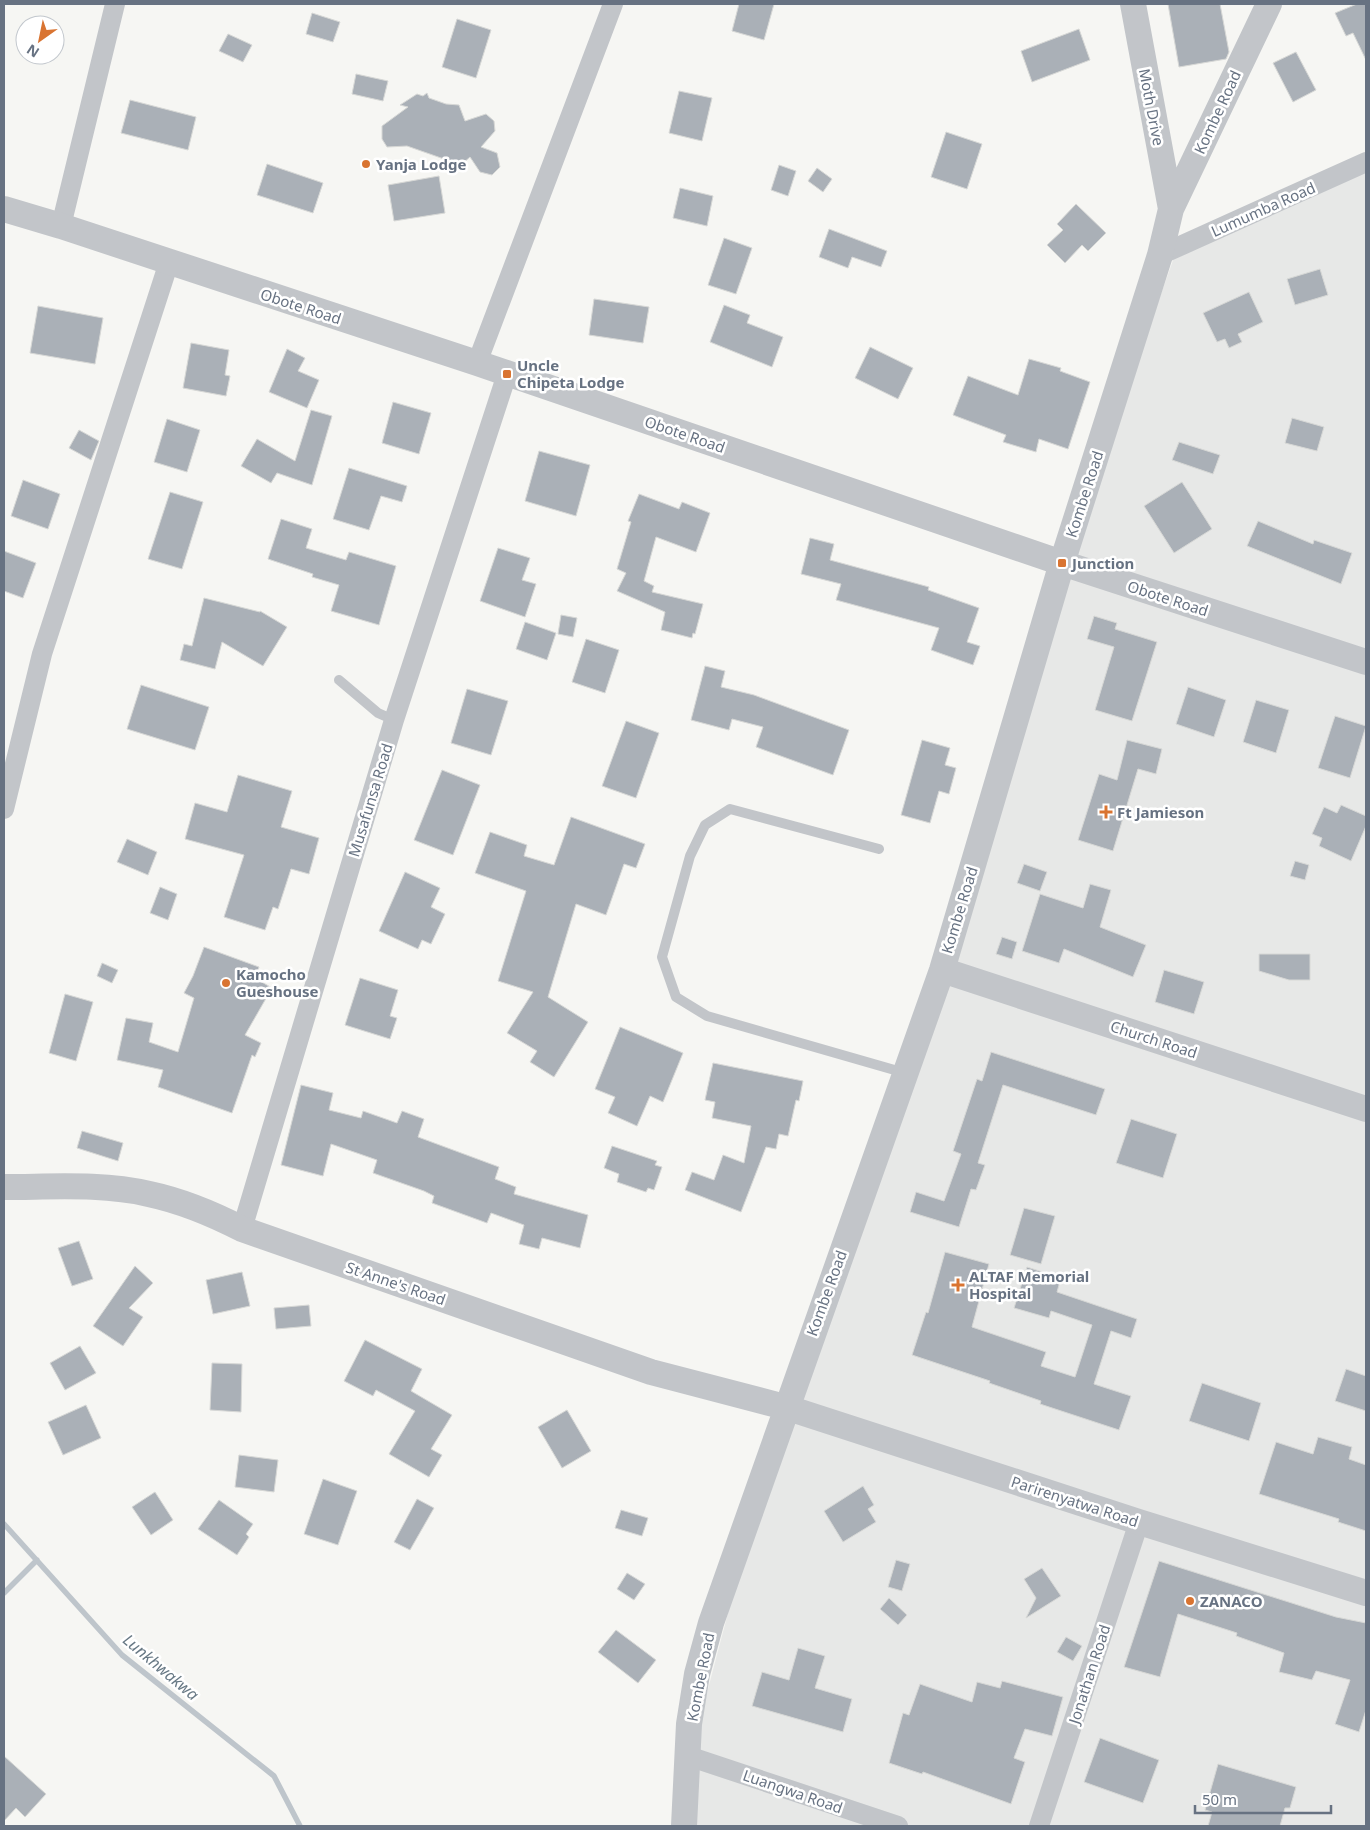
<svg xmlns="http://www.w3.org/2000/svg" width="1370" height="1830" viewBox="0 0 1370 1830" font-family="'Noto Sans',sans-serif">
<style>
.built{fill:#e7e8e7}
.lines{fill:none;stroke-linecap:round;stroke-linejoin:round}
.stream{stroke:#bec5cb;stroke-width:5.5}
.building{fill:#aab0b7;stroke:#d7d8d6}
.service{stroke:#c2c5c9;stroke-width:10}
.minor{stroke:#c2c5c9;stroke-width:20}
.tertiary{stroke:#c2c5c9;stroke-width:26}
.poi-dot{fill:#d97431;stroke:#fff;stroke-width:2}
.labels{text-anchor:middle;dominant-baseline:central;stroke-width:5;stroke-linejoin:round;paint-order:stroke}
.street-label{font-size:15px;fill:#677282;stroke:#fff}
.poi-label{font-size:15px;font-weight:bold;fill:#677282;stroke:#fff;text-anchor:start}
.water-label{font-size:16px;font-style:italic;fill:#687985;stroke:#fff}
</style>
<rect width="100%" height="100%" fill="#f6f6f3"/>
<!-- built -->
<path class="built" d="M 1366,154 L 1366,1826 L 672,1826 L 773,1442 L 1055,589 L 1181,238 Z"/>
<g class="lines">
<!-- stream -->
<path class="stream" d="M 4,1524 L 122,1655 L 274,1776 L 300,1826
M 4,1593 L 37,1560"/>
</g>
<!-- building -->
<path class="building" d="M 739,4 L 774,4 L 764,40 L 732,31 Z
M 1168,4 L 1220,4 L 1229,52 L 1226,59 L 1179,67 Z
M 1357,4 L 1366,4 L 1366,60 L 1353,33 L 1346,36 L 1335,13 Z
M 312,13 L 340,22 L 333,42 L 306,34 Z
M 457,19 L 491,30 L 476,78 L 442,67 Z
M 1079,29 L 1090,60 L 1032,82 L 1021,51 Z
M 228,34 L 252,45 L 243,62 L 219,51 Z
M 1296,52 L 1316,90 L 1293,102 L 1273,63 Z
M 356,74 L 388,81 L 383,101 L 352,94 Z
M 679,91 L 712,98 L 702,141 L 669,133 Z
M 427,93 L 429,98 L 446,104 L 459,105 L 465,121 L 486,114 L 494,121 L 495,131 L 481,147 L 497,153 L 500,167 L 492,175 L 480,172 L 470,157 L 461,165 L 407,146 L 387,147 L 382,139 L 382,126 L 408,107 L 400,105 L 417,94 L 423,96 Z
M 130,100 L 196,117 L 188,150 L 121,133 Z
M 946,132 L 982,144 L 967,189 L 931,177 Z
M 267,164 L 323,183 L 313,213 L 257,195 Z
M 779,165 L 796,171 L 788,196 L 771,190 Z
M 817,168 L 832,179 L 823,192 L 808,181 Z
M 439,176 L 445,213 L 394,221 L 388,185 Z
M 680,188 L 713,196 L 707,226 L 673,218 Z
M 1076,204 L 1106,233 L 1088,251 L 1082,245 L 1065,263 L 1047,245 L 1063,230 L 1057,224 Z
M 829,229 L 887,251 L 881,267 L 852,257 L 848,268 L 819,257 Z
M 724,238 L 752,248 L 736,294 L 708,285 Z
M 1320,269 L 1328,295 L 1295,305 L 1287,279 Z
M 1249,292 L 1263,322 L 1238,334 L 1242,342 L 1229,348 L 1225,339 L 1217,342 L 1203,313 Z
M 594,299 L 649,307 L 643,343 L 589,335 Z
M 724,305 L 750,315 L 747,323 L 783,337 L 772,367 L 710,342 Z
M 38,306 L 103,318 L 95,364 L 30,353 Z
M 191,343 L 229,350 L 225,375 L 230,376 L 226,396 L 183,388 Z
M 870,347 L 913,368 L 898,399 L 855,378 Z
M 287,349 L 305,358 L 298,371 L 319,380 L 307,408 L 269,392 Z
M 1029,359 L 1061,368 L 1060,371 L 1090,382 L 1068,449 L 1039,439 L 1036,452 L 1003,442 L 1006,435 L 953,415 L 968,376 L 1018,395 Z
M 393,402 L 431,413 L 419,454 L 382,443 Z
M 311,410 L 332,416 L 312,485 L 277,473 L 271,483 L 241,466 L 257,439 L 295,461 Z
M 1292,418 L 1324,427 L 1317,451 L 1285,443 Z
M 167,419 L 200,430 L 187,472 L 154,462 Z
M 79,430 L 99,441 L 91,460 L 69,448 Z
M 1179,442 L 1220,455 L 1213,474 L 1172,460 Z
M 539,451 L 590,465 L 576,516 L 525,501 Z
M 349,468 L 407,486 L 402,502 L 381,496 L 369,530 L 333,519 Z
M 23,480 L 60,494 L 48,529 L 11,516 Z
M 1182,482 L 1212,529 L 1174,553 L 1144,506 Z
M 170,492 L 203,502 L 182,569 L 148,559 Z
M 639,494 L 679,509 L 682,502 L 710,513 L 696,552 L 656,537 L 644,581 L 654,586 L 652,592 L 703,604 L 695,634 L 693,633 L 692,638 L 661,630 L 665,612 L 617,591 L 626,573 L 617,569 L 631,522 L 628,521 Z
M 281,519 L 312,529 L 306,548 L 346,560 L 349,552 L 396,566 L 379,625 L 331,611 L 339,585 L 312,577 L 313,574 L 268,559 Z
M 1258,521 L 1313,544 L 1314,540 L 1352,553 L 1341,584 L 1247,546 Z
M 810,538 L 834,544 L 830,560 L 929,587 L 928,590 L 979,608 L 967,642 L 980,646 L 973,665 L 931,650 L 939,628 L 836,600 L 841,584 L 801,574 Z
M 498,548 L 530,558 L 522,580 L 536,584 L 525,617 L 480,601 Z
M 4,551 L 36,563 L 23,598 L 4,591 Z
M 204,598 L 260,612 L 260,611 L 287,627 L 263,666 L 222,642 L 215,669 L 180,660 L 184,644 L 192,646 Z
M 561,615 L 577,618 L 573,637 L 558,634 Z
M 1094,616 L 1117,623 L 1115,629 L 1157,642 L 1132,721 L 1095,710 L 1114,647 L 1087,639 Z
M 525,622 L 556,633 L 547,660 L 516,649 Z
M 586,639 L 619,650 L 605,693 L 572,682 Z
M 705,666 L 725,671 L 721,687 L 754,695 L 849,730 L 833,775 L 756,747 L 763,727 L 732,719 L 729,730 L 691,720 Z
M 141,685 L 209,707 L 195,750 L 127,729 Z
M 1188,687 L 1226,700 L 1214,737 L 1176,724 Z
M 467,689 L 508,701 L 491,755 L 451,743 Z
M 1256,700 L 1289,710 L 1276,753 L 1243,742 Z
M 1335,716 L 1366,726 L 1350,778 L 1318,768 Z
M 626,721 L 659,733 L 636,798 L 602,786 Z
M 922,740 L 950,748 L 945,765 L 956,768 L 949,794 L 939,791 L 930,823 L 901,815 Z
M 1127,740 L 1162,749 L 1156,774 L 1138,769 L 1113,851 L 1078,840 L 1099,774 L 1117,780 Z
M 442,770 L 480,785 L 453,855 L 414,840 Z
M 238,775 L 292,791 L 281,827 L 319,838 L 309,874 L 291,869 L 278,909 L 273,907 L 265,930 L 224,917 L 244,855 L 185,839 L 195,803 L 227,812 Z
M 1341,805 L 1366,816 L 1366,826 L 1351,861 L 1319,846 L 1322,838 L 1312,834 L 1324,807 L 1337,813 Z
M 571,817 L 645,844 L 636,868 L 624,864 L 606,915 L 576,904 L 548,997 L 588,1022 L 554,1077 L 530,1062 L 537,1051 L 507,1033 L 533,992 L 498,981 L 526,891 L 475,873 L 490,832 L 527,845 L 524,856 L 554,865 Z
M 127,839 L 157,852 L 148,875 L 117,862 Z
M 1295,861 L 1309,865 L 1305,880 L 1290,876 Z
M 1024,864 L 1047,872 L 1040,891 L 1017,883 Z
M 405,872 L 440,888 L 431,907 L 445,914 L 431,944 L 422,940 L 418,949 L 379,931 Z
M 1090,884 L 1111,890 L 1100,927 L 1146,945 L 1133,977 L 1064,949 L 1059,963 L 1022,951 L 1040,894 L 1083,908 Z
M 160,887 L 177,894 L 168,920 L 150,913 Z
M 1002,937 L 1017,942 L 1012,959 L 996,954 Z
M 204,947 L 259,967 L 255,978 L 272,988 L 245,1035 L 261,1043 L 255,1057 L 252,1055 L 232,1113 L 158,1087 L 163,1070 L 117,1060 L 126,1018 L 153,1023 L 149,1042 L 178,1052 L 194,998 L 184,993 L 193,976 Z
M 1259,954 L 1310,954 L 1310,980 L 1289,980 L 1259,971 Z
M 102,963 L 118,970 L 112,983 L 97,976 Z
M 1164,970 L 1204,982 L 1194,1014 L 1155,1002 Z
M 360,978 L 398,990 L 390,1016 L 397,1018 L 390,1039 L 345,1025 Z
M 65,994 L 93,1002 L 76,1061 L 49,1053 Z
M 620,1027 L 683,1053 L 663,1102 L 650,1096 L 637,1126 L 608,1113 L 615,1097 L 595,1089 Z
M 991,1052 L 1105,1089 L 1096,1115 L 1003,1085 L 978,1163 L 985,1165 L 976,1190 L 971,1189 L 959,1227 L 910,1212 L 916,1192 L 944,1201 L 961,1154 L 953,1151 L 977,1079 L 982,1081 Z
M 713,1063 L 803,1081 L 799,1101 L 796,1100 L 788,1136 L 779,1134 L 776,1149 L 766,1147 L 741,1212 L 685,1190 L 692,1172 L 714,1180 L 723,1155 L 744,1163 L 751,1126 L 712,1118 L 715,1102 L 705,1100 Z
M 301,1085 L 333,1093 L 329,1110 L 361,1118 L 363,1111 L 397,1123 L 402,1111 L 424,1119 L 418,1137 L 499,1167 L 495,1179 L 516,1187 L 514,1194 L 588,1215 L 580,1248 L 542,1238 L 539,1249 L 519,1244 L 524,1225 L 491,1213 L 487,1223 L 432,1203 L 434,1196 L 424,1191 L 373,1173 L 377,1160 L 331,1144 L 323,1176 L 281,1165 Z
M 1131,1119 L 1177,1134 L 1163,1178 L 1116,1163 Z
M 82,1131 L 123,1143 L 118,1161 L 77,1148 Z
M 612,1146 L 657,1161 L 655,1165 L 662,1167 L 654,1190 L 648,1188 L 646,1192 L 617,1182 L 619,1174 L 604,1168 Z
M 1024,1208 L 1055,1216 L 1041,1264 L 1010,1255 Z
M 79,1241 L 93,1279 L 72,1286 L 58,1248 Z
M 945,1252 L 989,1264 L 972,1327 L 1046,1352 L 1041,1366 L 1075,1377 L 1092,1325 L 1051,1311 L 1049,1318 L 1014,1308 L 1027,1267 L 1061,1278 L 1057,1292 L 1137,1319 L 1131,1338 L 1111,1331 L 1094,1384 L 1131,1396 L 1119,1430 L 1040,1404 L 1041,1401 L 989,1383 L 990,1381 L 912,1355 L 926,1312 L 928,1313 Z
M 135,1266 L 153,1283 L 129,1308 L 143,1317 L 123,1346 L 93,1326 Z
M 242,1272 L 250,1306 L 213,1314 L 206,1280 Z
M 309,1305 L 311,1326 L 276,1329 L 274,1308 Z
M 365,1340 L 422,1369 L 411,1391 L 452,1415 L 431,1449 L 442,1455 L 429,1477 L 389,1454 L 415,1411 L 376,1390 L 373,1396 L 344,1381 Z
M 80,1346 L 96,1373 L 65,1390 L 50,1363 Z
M 212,1363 L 242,1364 L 241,1412 L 210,1410 Z
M 1346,1369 L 1366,1376 L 1366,1411 L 1335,1401 Z
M 1202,1383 L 1261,1403 L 1249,1441 L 1189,1421 Z
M 86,1405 L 101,1438 L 63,1455 L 48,1422 Z
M 567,1410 L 591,1451 L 562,1468 L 538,1427 Z
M 1318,1437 L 1352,1447 L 1349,1459 L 1366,1465 L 1366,1531 L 1338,1522 L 1339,1519 L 1259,1494 L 1276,1442 L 1313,1454 Z
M 239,1455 L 278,1460 L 274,1492 L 235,1487 Z
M 323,1479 L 357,1491 L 338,1545 L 304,1534 Z
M 863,1486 L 874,1505 L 868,1509 L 876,1522 L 843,1542 L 824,1511 Z
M 155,1492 L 173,1520 L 151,1535 L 132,1507 Z
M 417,1499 L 434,1508 L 410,1550 L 394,1542 Z
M 219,1500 L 253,1524 L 246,1534 L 249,1537 L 237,1555 L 198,1529 Z
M 621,1510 L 648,1518 L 642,1536 L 615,1528 Z
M 896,1560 L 910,1564 L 902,1591 L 888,1587 Z
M 1159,1561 L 1336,1617 L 1366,1623 L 1366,1710 L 1359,1732 L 1335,1724 L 1350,1680 L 1316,1671 L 1312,1680 L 1279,1672 L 1284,1653 L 1236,1636 L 1237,1633 L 1178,1614 L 1160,1677 L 1124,1667 Z
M 1042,1568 L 1061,1596 L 1026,1618 L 1036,1598 L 1024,1579 Z
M 627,1573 L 645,1584 L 634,1600 L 617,1589 Z
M 889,1598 L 907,1615 L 898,1625 L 880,1609 Z
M 616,1630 L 656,1660 L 638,1683 L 598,1652 Z
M 1066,1637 L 1082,1646 L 1073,1661 L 1057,1652 Z
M 798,1648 L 825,1656 L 815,1688 L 852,1699 L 843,1732 L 752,1706 L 762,1672 L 789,1680 Z
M 1002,1681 L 1063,1697 L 1052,1736 L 1025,1729 L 1014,1758 L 1025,1762 L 1011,1804 L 923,1772 L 922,1774 L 889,1763 L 903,1713 L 909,1715 L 920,1684 L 972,1702 L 977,1682 L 1000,1688 Z
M 1100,1738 L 1159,1760 L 1143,1803 L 1084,1782 Z
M 4,1756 L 46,1794 L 25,1817 L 16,1808 L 4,1821 Z
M 1218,1764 L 1296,1787 L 1290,1808 L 1285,1808 L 1280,1826 L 1208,1826 L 1212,1812 L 1205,1810 Z"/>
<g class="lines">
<!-- service -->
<path class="service" d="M 339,680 L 378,713 L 394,720
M 879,849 L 730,809 L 705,825 L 690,856 L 662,957 L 676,997 L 707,1016 L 905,1073"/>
<!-- minor -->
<path class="minor" d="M 61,226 L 115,4
M 1160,255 L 1366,162
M 477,363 L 613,4
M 4,809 L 42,654 L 169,262
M 242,1229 L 394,720 L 507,374
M 688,1756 L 898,1826
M 1039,1826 L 1139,1522"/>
<!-- tertiary -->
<path class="tertiary" d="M 1133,4 L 1171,209
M 4,209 L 61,226 L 477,363 L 1062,563 L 1366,662
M 942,970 L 1366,1109
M 4,1187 C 52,1187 102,1183 149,1194 C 182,1201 213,1214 242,1229 L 651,1372 L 785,1407 L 1139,1522 L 1366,1593
M 684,1826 L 689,1724 L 697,1674 L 711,1623 L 942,970 L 1062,563 L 1160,255 L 1171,209 L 1269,4"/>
</g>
<!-- markers -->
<g class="poi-dot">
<circle cx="366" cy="164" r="5"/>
<rect x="502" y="369" width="10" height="10" rx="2.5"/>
<rect x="1057" y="558" width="10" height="10" rx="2.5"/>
<path d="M1103.5 804.5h5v5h5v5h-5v5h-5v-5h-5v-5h5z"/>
<circle cx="226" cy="983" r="5"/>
<path d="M955.5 1277.5h5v5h5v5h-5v5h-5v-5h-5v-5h5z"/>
<circle cx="1190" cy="1601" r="5"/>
</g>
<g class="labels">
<!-- street labels -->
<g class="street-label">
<text transform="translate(1152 107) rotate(79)">Moth Drive</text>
<text transform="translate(1217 112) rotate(-65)">Kombe Road</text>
<text transform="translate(1263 209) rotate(-24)">Lumumba Road</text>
<text transform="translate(301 306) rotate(18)">Obote Road</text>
<text transform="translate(685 434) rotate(19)">Obote Road</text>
<text transform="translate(1084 494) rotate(-72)">Kombe Road</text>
<text transform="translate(1168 598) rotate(18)">Obote Road</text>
<text transform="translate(370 800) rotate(-73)">Musafunsa Road</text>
<text transform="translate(959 910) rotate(-73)">Kombe Road</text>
<text transform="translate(1154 1039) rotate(18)">Church Road</text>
<text transform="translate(396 1283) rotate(19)">St Anne's Road</text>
<text transform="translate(826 1293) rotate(-70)">Kombe Road</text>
<text transform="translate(1075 1501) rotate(18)">Parirenyatwa Road</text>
<text transform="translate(1089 1674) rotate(-72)">Jonathan Road</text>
<text transform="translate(700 1677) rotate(-79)">Kombe Road</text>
<text transform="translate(793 1791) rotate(19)">Luangwa Road</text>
</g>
<!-- poi labels -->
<g class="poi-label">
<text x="376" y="164">Yanja Lodge</text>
<text x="517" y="365">Uncle<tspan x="517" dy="17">Chipeta Lodge</tspan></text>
<text x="1072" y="563">Junction</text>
<text x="1117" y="812">Ft Jamieson</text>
<text x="236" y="974">Kamocho<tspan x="236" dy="17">Gueshouse</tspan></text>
<text x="969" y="1276">ALTAF Memorial<tspan x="969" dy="17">Hospital</tspan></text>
<text x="1200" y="1601">ZANACO</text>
</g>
<!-- water labels -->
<g class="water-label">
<text transform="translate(161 1667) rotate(40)">Lunkhwakwa</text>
</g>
</g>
<!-- border -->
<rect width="1370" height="1830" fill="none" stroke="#677282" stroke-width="10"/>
<!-- north arrow -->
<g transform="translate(40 40) rotate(213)"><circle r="24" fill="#ffffff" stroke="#c2c7cd"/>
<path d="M0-4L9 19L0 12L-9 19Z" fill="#d97431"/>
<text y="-8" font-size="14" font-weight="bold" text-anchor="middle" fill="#677282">N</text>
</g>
<!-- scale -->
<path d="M1195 1805v8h136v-8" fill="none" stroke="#677282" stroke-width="2.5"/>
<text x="1202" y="1805" font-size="15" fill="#677282" stroke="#ffffff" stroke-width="4" paint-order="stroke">50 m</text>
</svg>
